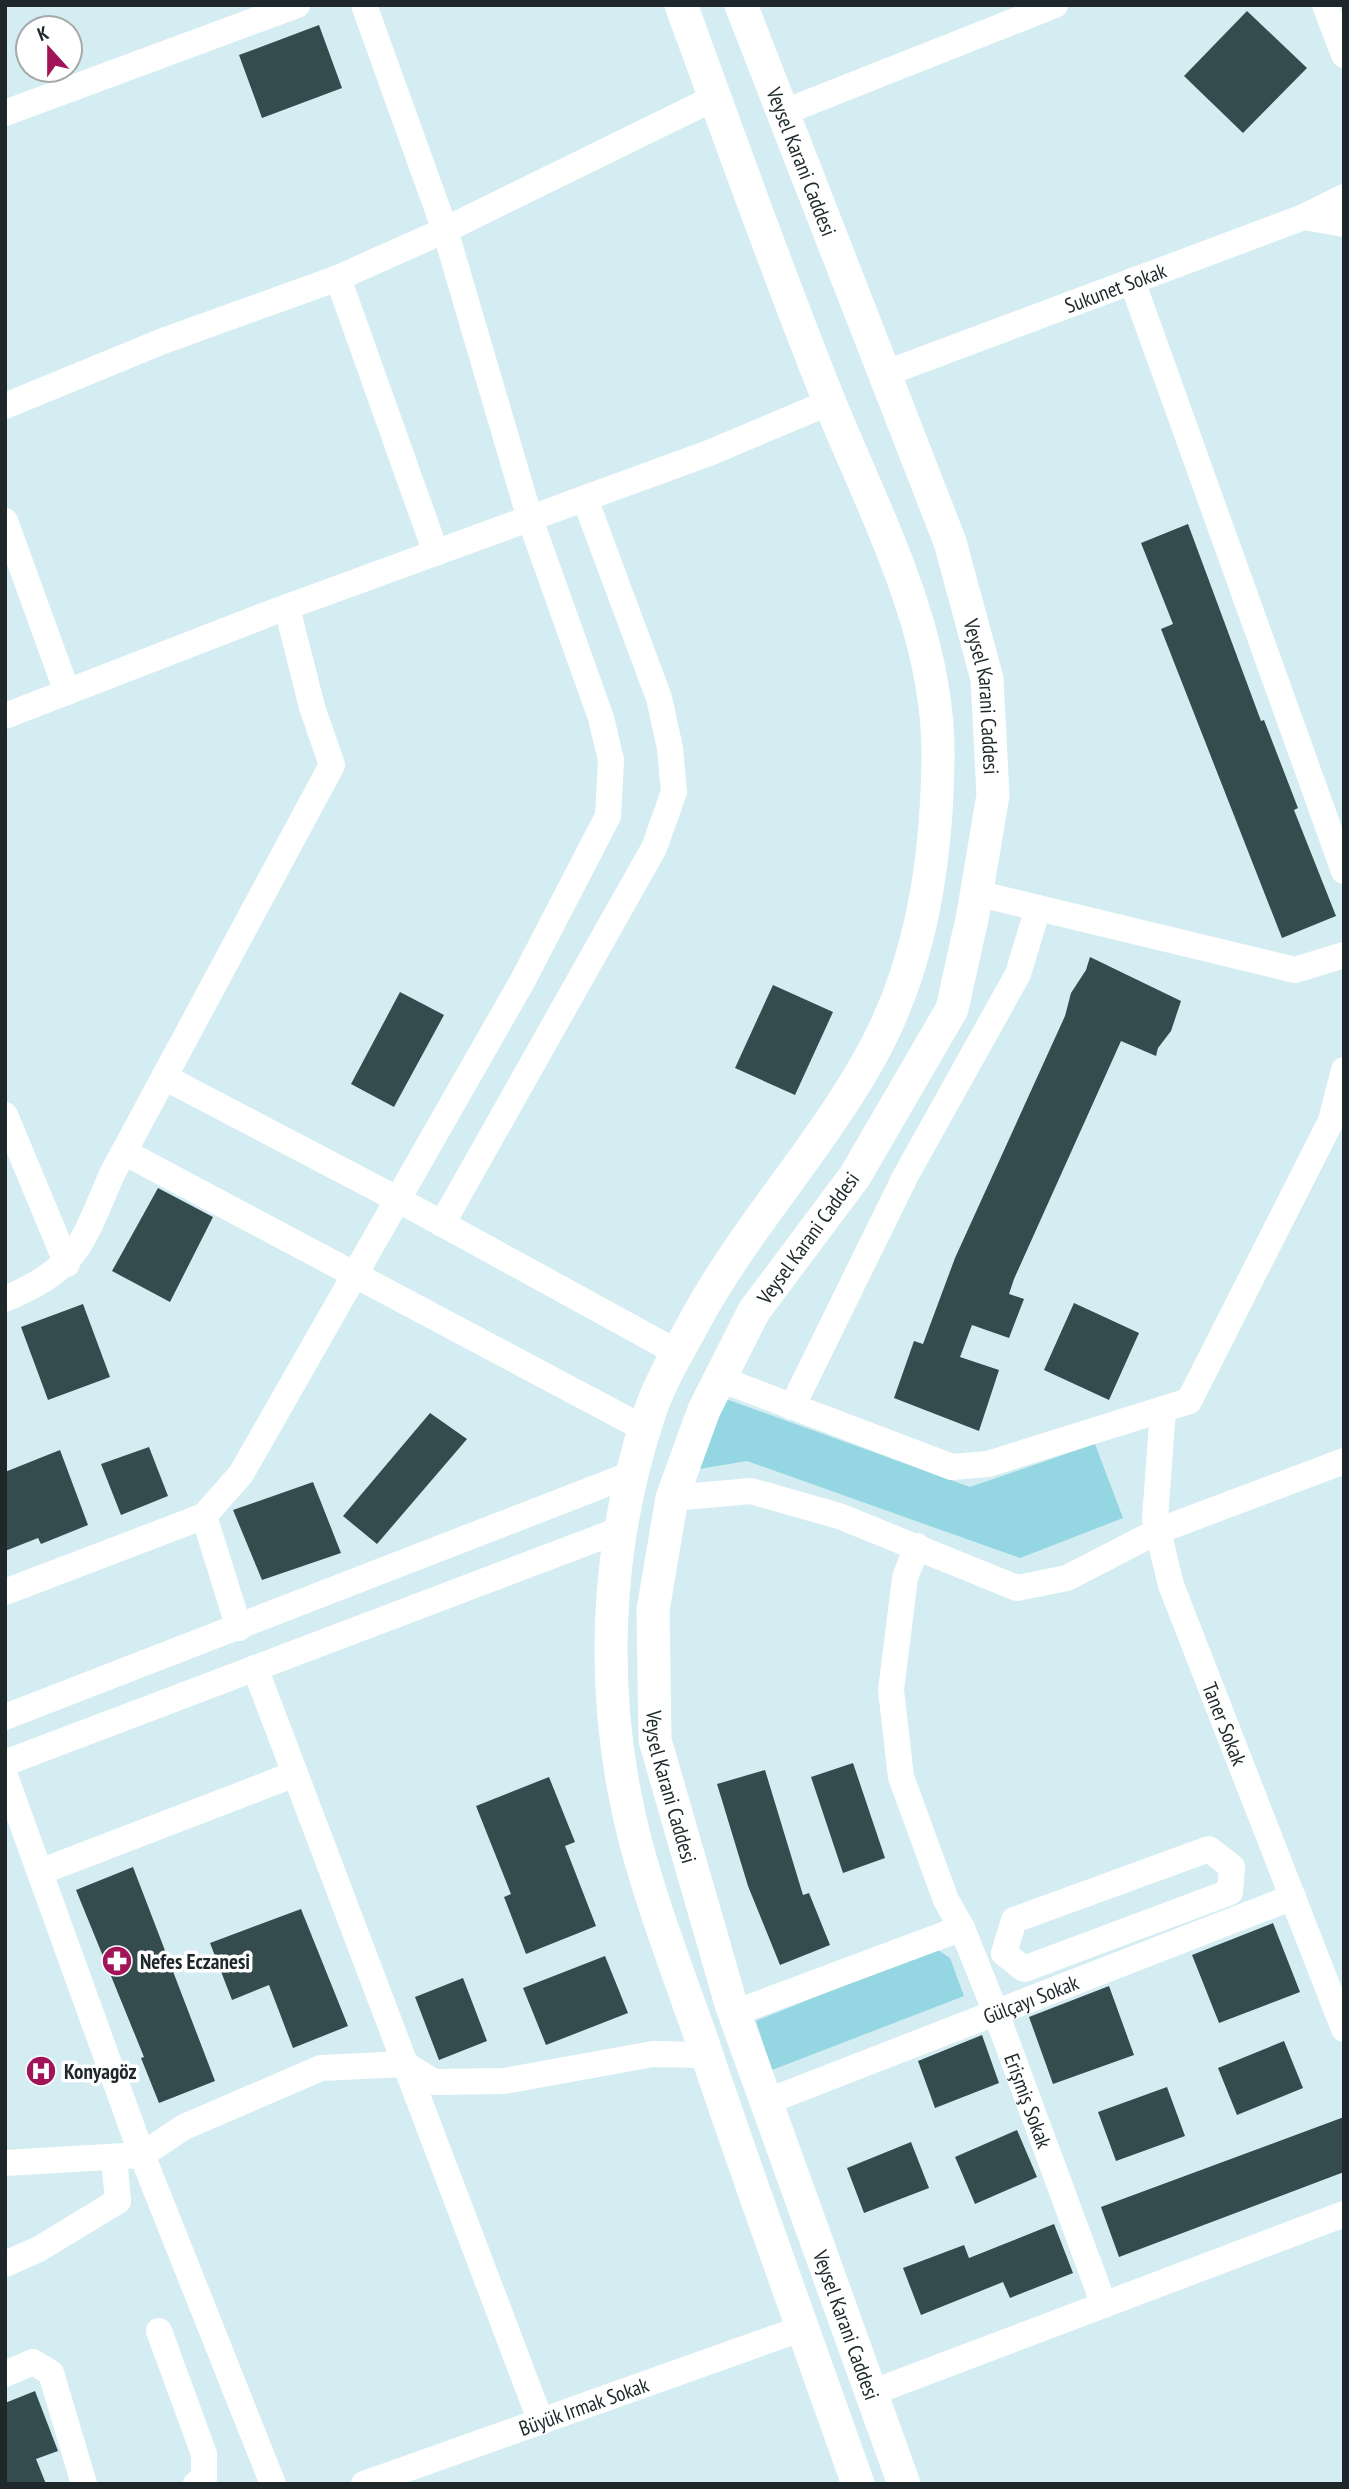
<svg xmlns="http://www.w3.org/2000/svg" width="1349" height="2489" viewBox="0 0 1349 2489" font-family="'PT Sans Narrow',sans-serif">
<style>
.green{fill:#94d6e1}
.building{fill:#354c4f}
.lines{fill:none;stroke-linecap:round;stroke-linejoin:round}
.minor{stroke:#fff;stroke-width:26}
.major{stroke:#fff;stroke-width:33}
.labels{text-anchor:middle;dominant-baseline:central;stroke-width:7;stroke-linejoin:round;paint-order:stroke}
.street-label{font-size:21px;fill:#1e282a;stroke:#fff}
.poi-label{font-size:21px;font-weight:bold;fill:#1e282a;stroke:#fff;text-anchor:start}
</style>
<rect width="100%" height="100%" fill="#d3edf2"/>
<!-- green -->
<path class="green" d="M 723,1398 L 970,1487 L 1095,1444 L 1123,1518 L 1020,1558 L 747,1461 L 693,1470 Z
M 936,1949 L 950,1958 L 964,1996 L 772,2070 L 756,2021 Z"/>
<!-- building -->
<path class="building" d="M 1247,11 L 1307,68 L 1243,133 L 1184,76 Z
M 319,25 L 342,88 L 262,118 L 239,55 Z
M 1188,524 L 1261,721 L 1264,720 L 1298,808 L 1294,810 L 1336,916 L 1282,938 L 1161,629 L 1173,624 L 1141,543 Z
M 1090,957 L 1181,1001 L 1171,1031 L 1158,1048 L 1156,1056 L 1121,1041 L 1014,1279 L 1009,1294 L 1024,1299 L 1009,1338 L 972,1325 L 960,1357 L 999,1370 L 979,1431 L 894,1398 L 914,1341 L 923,1344 L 955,1258 L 1065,1016 L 1071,993 L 1086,970 Z
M 773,985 L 833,1012 L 795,1095 L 735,1068 Z
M 400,992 L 444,1015 L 394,1107 L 351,1084 Z
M 158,1188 L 213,1217 L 170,1302 L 112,1271 Z
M 1074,1303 L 1139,1333 L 1109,1400 L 1044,1370 Z
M 83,1304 L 110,1377 L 48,1400 L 21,1327 Z
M 430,1413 L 467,1439 L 377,1544 L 343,1516 Z
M 149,1447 L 168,1496 L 121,1515 L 101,1464 Z
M 60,1450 L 88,1525 L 41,1544 L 38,1538 L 5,1551 L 5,1472 Z
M 313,1482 L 341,1553 L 262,1580 L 233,1510 Z
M 853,1763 L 885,1858 L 843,1873 L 811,1777 Z
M 765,1770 L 803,1895 L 809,1893 L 830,1945 L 780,1965 L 748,1886 L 717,1784 Z
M 549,1777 L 575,1842 L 565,1846 L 596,1926 L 526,1954 L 504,1897 L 511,1894 L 476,1806 Z
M 133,1867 L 215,2081 L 159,2103 L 141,2058 L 144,2057 L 76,1890 Z
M 301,1909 L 348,2026 L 293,2048 L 269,1985 L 232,2000 L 210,1943 Z
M 1273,1923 L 1300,1992 L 1219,2023 L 1192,1955 Z
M 605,1956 L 628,2013 L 546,2045 L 523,1988 Z
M 463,1978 L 487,2041 L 439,2060 L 415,1997 Z
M 1109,1986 L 1134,2055 L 1053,2084 L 1029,2017 Z
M 982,2035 L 999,2083 L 935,2108 L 918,2061 Z
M 1284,2041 L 1303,2088 L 1237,2115 L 1218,2068 Z
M 1167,2087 L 1185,2136 L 1116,2161 L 1098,2112 Z
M 1344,2117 L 1344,2172 L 1119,2257 L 1101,2207 Z
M 1017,2130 L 1037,2177 L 975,2204 L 955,2157 Z
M 911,2142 L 929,2188 L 864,2213 L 847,2168 Z
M 1054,2224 L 1073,2273 L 1010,2298 L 1003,2282 L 921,2315 L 903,2268 L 964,2245 L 969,2258 Z
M 35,2391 L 58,2451 L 36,2459 L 46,2484 L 5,2484 L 5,2403 Z"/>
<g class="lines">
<!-- minor -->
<g class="minor">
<path d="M 1325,5 L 1344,55"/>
<path d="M 5,113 L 297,5"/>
<path d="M 782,113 L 1055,5"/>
<path d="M 1304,217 L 1344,224"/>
<path d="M 338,278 L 436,553"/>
<path d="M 1132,281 L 1344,871"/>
<path id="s1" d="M 884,374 L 1304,217 L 1344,197"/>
<path d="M 5,406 L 163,341 L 338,278 L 445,230 L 716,97"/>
<path d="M 5,521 L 67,692"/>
<path d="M 5,716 L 276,611 L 709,453 L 830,402"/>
<path d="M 976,893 L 1295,970 L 1344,955"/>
<path d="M 164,1077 L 399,1200 L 678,1353"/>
<path d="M 5,1115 L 67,1264"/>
<path d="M 124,1152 L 645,1429"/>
<path d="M 442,1224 L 654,848 L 674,792 L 670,748 L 659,698 L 585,499"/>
<path d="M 5,1299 C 79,1268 82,1243 112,1174 L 332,765 L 312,707 L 287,608"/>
<path d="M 720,1379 L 952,1467 L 988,1464 L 1189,1401 L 1331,1121 L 1344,1070"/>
<path d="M 792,1407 L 906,1175 L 1018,974 L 1038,908"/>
<path id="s2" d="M 1163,1409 L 1155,1519 L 1171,1585 L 1344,2029"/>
<path d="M 672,1498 L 751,1491 L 839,1516 L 1017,1588 L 1067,1578 L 1158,1531 L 1344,1461"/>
<path d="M 204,1516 L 239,1628"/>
<path id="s3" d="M 917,1546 L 905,1578 L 891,1690 L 901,1777 L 946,1900 L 962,1928 L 996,2013 L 1104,2305"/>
<path d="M 5,1592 L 204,1516 L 241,1474 L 523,980 L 608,816 L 611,760 L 601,718 L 530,519 L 445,230 L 364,5"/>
<path d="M 255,1668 L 541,2422"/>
<path d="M 5,1717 L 634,1473"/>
<path d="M 5,1763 L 622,1529"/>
<path d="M 5,1776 L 142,2155 L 5,2163"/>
<path d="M 1209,1849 L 1232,1867 L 1230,1892 L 1024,1969 L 1004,1953 L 1014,1920 Z"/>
<path d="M 40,1872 L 295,1774"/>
<path d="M 734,2013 L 962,1928"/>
<path id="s4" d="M 766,2102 L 1293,1897"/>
<path d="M 5,2264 L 39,2249 L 118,2201 L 114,2157"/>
<path d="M 159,2331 L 204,2454 L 204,2478 L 196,2484"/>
<path d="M 5,2374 L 33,2362 L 51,2373 L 84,2484"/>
<path d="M 871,2393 L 1344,2214"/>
<path d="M 273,2484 L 142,2155 L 184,2127 L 321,2068 L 405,2064 L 434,2082 L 504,2081 L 653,2054 L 707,2055"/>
<path id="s5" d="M 364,2484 L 803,2328"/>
</g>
<!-- major -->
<g class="major">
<path d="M 681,5 C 730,138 777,272 830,403 C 876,516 939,631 938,756 C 937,862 921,970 867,1063 C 817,1151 746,1228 697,1317 C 681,1347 661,1379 650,1412 C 610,1530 601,1657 622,1779 C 638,1874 677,1967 708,2058 C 756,2201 808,2342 858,2484"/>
<path id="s6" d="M 741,5 L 950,542 L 987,679 L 993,795 L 973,914 L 952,1009 L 855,1176 L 754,1311 L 704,1410 L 672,1498 L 653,1610 L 655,1740 L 731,2004 L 904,2484"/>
</g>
</g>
<!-- icons -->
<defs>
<g id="pharmacy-disc" transform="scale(1.575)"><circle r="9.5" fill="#a2145a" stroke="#fff"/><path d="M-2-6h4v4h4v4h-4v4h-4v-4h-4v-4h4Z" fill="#fff"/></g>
<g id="hospital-disc" transform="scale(1.575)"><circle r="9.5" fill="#a2145a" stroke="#fff"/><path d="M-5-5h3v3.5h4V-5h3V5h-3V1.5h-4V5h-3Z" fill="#fff"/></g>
</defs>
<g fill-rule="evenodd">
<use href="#pharmacy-disc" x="117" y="1961"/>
<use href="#hospital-disc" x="41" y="2071"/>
</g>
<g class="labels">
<!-- street labels -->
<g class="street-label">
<text stroke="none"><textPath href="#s6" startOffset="168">Veysel Karani Caddesi</textPath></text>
<text stroke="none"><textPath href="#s1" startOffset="247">Sukunet Sokak</textPath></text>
<text stroke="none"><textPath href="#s6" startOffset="735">Veysel Karani Caddesi</textPath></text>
<text transform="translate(808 1238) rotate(-54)">Veysel Karani Caddesi</text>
<text stroke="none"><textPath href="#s2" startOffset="327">Taner Sokak</textPath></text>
<text stroke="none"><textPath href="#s6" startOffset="1911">Veysel Karani Caddesi</textPath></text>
<text stroke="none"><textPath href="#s4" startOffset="284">Gülçayı Sokak</textPath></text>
<text stroke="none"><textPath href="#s3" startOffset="583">Erişmiş Sokak</textPath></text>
<text stroke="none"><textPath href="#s6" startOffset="2478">Veysel Karani Caddesi</textPath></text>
<text stroke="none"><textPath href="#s5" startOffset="233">Büyük Irmak Sokak</textPath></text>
</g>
<!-- poi labels -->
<g class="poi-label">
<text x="140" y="1961">Nefes Eczanesi</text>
<text x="64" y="2071">Konyagöz</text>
</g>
</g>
<!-- border -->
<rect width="1349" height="2489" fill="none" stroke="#1e282a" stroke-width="14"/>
<!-- north arrow -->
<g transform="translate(49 49) rotate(339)"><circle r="33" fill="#ffffff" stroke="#a5a9aa" stroke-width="2"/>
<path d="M0-5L12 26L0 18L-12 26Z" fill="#a2145a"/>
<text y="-10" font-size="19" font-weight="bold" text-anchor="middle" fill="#1e282a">K</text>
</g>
</svg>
